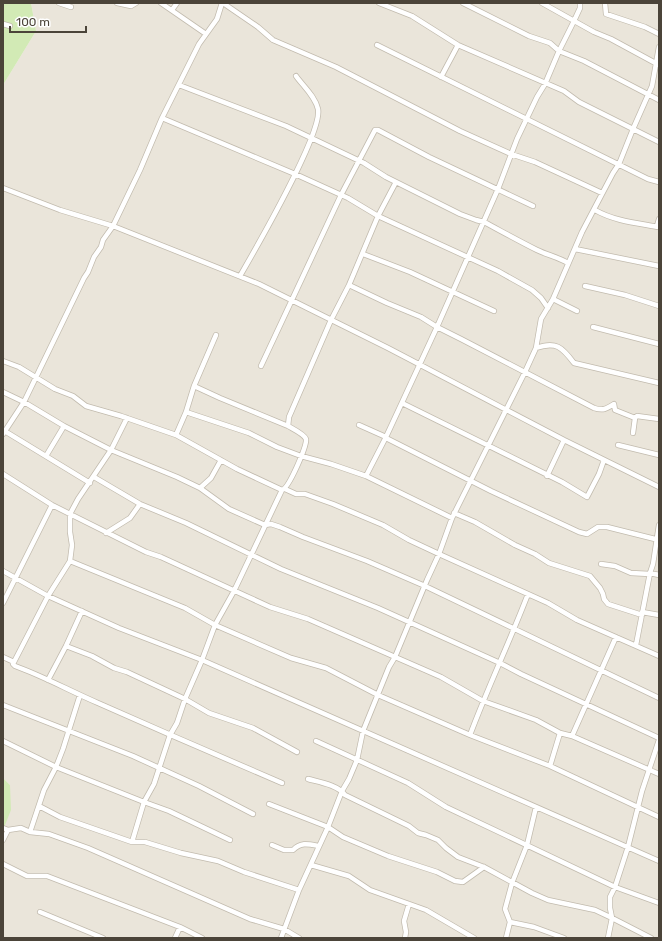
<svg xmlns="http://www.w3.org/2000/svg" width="662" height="941" viewBox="0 0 662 941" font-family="Rubik,sans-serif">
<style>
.residential{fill:#eae5da}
.green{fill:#d2eab5}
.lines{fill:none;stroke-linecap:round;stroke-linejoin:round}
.minor-casing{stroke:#c2bbae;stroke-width:6}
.minor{stroke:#fff;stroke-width:4.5}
</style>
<rect width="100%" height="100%" fill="#f6f3ec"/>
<!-- residential -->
<path class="residential" d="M 31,3 L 659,3 L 659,938 L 3,938 L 3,830 L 10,785 L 3,778 L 3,85 L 36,31 Z"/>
<!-- green -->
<path class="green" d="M 3,3 L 31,3 L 36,31 L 3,85 Z
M 3,778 L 10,785 L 11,810 L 3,830 Z"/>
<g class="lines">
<!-- minor casing -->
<g class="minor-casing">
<path id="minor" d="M 59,3 L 71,7
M 117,3 L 131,6 L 136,3
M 161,3 L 206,34
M 223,3 L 258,27 L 273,40 L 336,67 L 460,131 L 511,154 L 535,162 L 602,193
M 463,3 L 529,36 L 550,43 L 559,51 L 584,61 L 659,100
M 542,3 L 594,32 L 611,39 L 659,65
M 580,3 L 580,8 L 574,21 L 559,51 L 545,84 L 537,97 L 517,139 L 498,189 L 437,327 L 461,339 L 594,408 C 603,411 606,409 614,404 L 615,410 L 635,418 L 633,433
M 605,3 L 606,14 L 645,27 L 659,34
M 172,10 L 177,3
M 3,24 L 10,26
M 377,45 L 648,179 L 659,182
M 659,47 L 652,86 L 633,129 L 659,142
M 441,77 L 458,45
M 179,85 L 286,126 L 364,163 L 386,177 L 460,214 L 476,220 L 484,222 C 501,231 519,241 537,250 C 547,255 558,257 568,263
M 162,118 L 295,174 L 348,198 L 378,216 L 498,271 L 532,290 L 541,298 L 548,308
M 3,188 L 60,210 L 113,226 L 259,284 L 388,348 L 564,440 L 659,487
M 595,210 C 614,221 637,223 659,227
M 657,226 L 659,219
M 575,249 L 659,266
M 363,254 L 410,272 L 494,311
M 240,276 C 255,250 323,132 318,109 C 315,96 303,86 296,76
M 349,285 L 387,303 L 421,317 L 437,327 L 386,437
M 585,286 L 625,295 L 659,306
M 553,299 L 577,311
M 593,327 L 659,344
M 536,348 C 556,341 562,347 574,363 L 659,383
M 3,361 L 19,367 L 55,389 L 73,396 L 86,406 L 121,416 L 176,435 L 237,469 L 282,490
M 261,366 L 341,195 L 375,130 L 378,130 L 429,157 L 533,206
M 194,386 L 220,398 L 288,426
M 3,392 L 24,402 L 64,426 L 111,450 L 177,477 L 200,488 L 229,509 L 265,525 L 271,524 L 280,527 L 303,537 L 367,561 L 425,586 L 659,698
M 402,403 L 562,482 L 587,497 L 599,474 L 604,460
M 186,412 L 249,433 L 277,447 L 301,456 L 331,464 L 366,476 L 452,518
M 635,418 L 637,416 L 659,419
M 359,425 L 386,437 L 366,476
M 3,430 L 90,483
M 3,434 L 24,402 L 84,278 L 88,272 L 94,257 L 101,247 L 103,240 L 113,226 L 140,170 L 162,118 L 199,44 L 217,19 L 222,3
M 176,435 L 186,412 L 194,386 L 216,335
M 386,438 L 491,491 L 579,532 L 587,534 L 598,527 L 607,527 L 659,540
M 618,445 L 659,455
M 46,456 L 64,426
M 3,474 L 52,505 L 146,552 L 161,557 L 246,596 L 270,607 L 308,619 L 441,677 L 483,701 L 536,720 L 560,733 L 572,736 L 659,774
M 547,476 L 564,440
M 94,477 L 140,504 L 186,523 L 281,569 L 378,608 L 500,663 L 521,674 L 659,738
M 200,488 L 211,478 L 221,460
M 285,489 L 296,494 L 305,494 L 333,504 L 383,525 L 409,540 L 439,554 L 548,603 L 577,620 L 659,656
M 454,513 L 475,522 L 515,545 L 535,554 L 549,563 L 590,576 L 600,588 L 603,594 L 604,599 L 608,604 L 642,615
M 106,533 L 130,518 L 140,504
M 70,561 L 72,545 L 70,532 L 70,514 L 78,499 L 111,450 L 127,418
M 601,564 L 615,566 L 631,573 L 650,574
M 3,571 L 48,596 L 119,628 L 202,660 L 659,861
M 650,573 L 659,575
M 3,603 L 52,505
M 642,612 L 659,615
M 636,645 L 650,573 L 653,564 L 659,525
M 66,646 L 92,656 L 114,668 L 127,672 L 185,699 L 209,713 L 253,728 L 297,752
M 3,657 L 14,662 L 13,664 L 15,666 C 43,676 70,691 98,703 C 159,730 221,757 282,783
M 14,662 L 48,596 L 70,561 L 185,608 L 215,625 L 291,658 L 326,668 L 378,695 L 470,735 L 550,766 L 659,817
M 48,680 L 66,646 L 82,611
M 3,705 L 133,756 L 199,786 L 253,814
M 470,735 C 488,687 510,641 528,594
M 572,736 L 616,637
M 3,741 L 56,767 L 144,802 L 169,811 L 230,840
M 316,741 L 408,783 L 446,807 L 615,887 L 659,903
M 550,766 L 560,733
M 308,779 C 319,782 338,785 345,795 L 409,826 L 418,833 L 426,835 L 438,840 L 446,848 L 458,857 L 484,867 L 532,893 L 548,900 L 595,910 L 612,918 L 651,938
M 269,804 L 328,827 L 343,837 L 388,856 L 437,872 L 455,881 L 463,882 L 484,867
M 39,806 L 60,817 L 132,842 L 145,842 L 181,853 L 218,861 L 244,872 L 299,890
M 3,828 L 8,830 L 21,828 L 30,832 L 49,834 L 88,848 L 250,919 L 284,929 L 299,938
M 30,832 L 44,790 L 56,767 L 63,749 L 80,695
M 3,840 L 8,830
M 132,842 L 144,802 L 154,784 L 170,735 L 177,723 L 185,699 L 202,660 L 215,625 L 234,591 L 282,490 C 289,488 307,446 306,439 C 304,434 293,429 288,426 L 289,417 L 331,320 L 349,285 L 378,216 L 396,182
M 272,845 L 284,850 L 293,850 C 301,842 308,844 319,846
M 3,864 L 27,876 L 47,876 L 180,927
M 311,865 L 349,876 L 370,890 L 426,910 L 474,938
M 40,912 L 103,938
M 510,922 L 534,927 L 564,938
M 175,938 L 180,927 L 202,938
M 281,938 L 299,890 L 328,827 L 342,791 L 349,779 L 357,760 L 363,731 L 389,667 L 395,657 L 427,580 L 439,554 L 452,518 L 525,372 L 536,348 L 541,319 L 553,299 L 582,232 L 613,173 L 619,164 L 633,129 L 579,102 L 564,91 L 458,45 L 412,16 L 379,3
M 405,938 L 406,932 L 404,921 L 409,904
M 506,938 L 510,922 L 505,909 L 512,883 L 527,845 L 536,807
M 608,938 L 612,918 L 610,908 L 610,897 L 615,887 L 628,847 L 642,791 L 659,740"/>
</g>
<!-- minor -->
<use href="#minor" class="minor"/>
</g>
<!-- border -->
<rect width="662" height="941" fill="none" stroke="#4b4439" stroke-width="8"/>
<!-- scale -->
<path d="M10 26v6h76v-6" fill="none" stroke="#4b4439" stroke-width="2"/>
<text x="16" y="26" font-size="12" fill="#4b4439" stroke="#ffffff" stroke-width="3" paint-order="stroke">100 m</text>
</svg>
